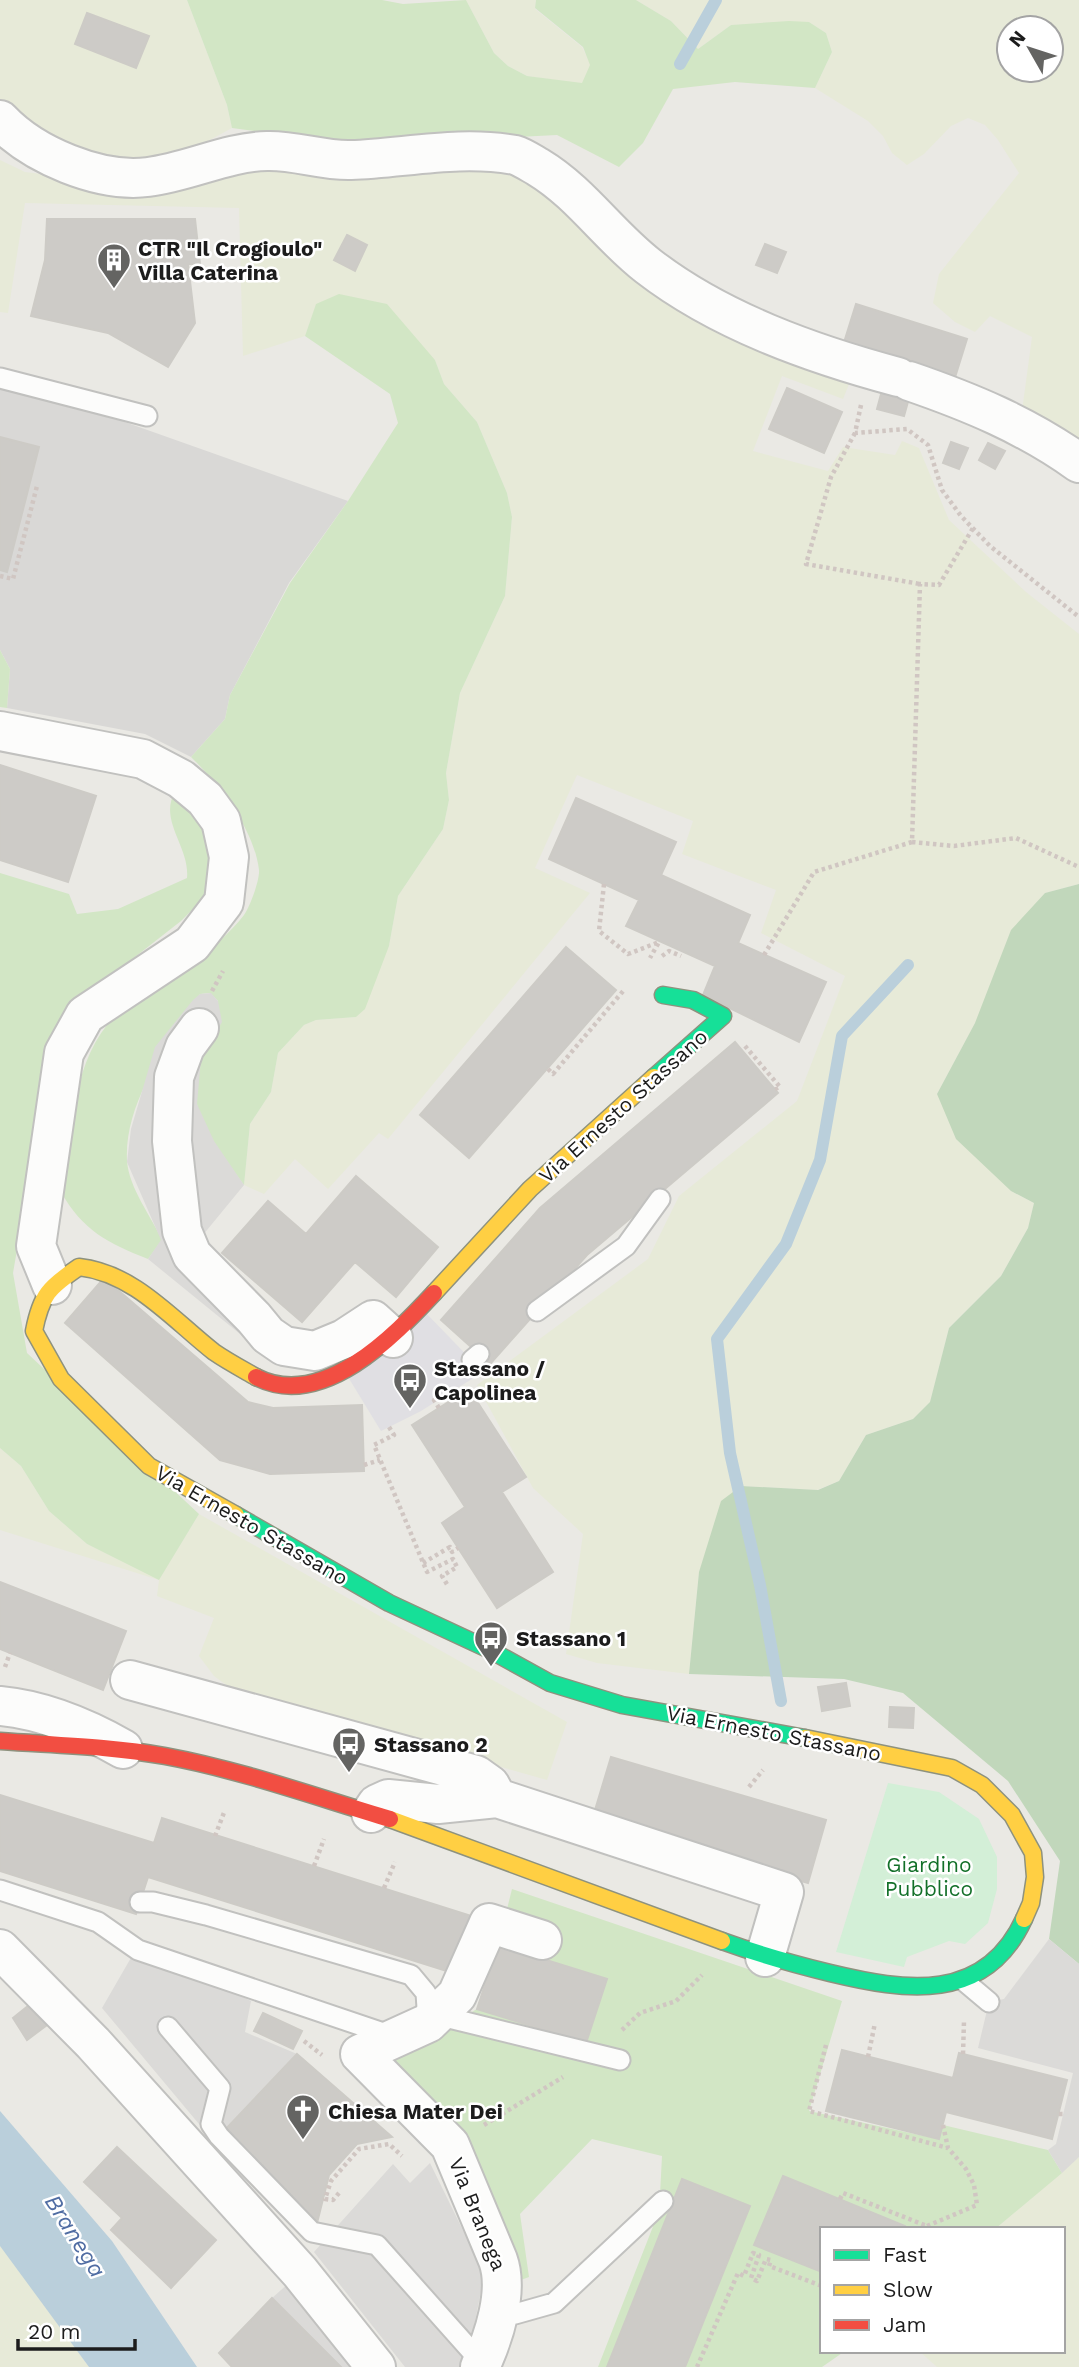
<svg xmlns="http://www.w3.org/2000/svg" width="1079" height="2367" viewBox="0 0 1079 2367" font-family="'Work Sans',sans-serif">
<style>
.residential{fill:#d9d8d6}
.farmland{fill:#e7ead8;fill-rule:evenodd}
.grass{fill:#d2e6c5}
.forest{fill:#c1d7bb}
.park{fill:#d3efd7}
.parking{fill:#dbdad8}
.plaza{fill:#e0dfe3}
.water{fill:#bacfdb}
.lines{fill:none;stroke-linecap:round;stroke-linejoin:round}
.stream{stroke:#bacfdb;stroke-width:12}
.building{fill:#cdcbc7;stroke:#cdcbc6;stroke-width:2}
.lane-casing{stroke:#c1c1bf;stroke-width:23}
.street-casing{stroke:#c1c1bf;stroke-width:42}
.fast-casing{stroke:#8e927e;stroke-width:19}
.slow-casing{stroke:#8e927e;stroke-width:19}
.jam-casing{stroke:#8e927e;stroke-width:19}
.path{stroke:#d0c6c2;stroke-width:4.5;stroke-dasharray:3.5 3.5;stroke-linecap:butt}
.lane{stroke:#fcfcfb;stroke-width:19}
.street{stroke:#fcfcfb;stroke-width:38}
.fast{stroke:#16e098;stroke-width:16}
.slow{stroke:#ffcf43;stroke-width:16}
.jam{stroke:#f24e42;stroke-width:16}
.labels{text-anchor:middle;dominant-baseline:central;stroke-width:5;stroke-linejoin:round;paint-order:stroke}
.poi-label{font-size:21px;font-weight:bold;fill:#1c1c1c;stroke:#fff;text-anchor:start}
.street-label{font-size:21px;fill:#1c1c1c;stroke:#fff}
.park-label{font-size:21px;fill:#137029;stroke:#fff}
.water-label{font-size:23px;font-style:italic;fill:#506da3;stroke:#fff}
</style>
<rect width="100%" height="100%" fill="#eae9e4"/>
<!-- residential -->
<path class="residential" d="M 0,388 L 60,399 L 348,501 L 289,583 L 230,695 L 225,719 L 191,757 L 145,734 L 7,708 L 10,669 L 0,650 Z"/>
<!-- farmland -->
<path class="farmland" d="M 0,0 L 187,0 L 227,105 L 232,128 L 171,161 L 86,159 L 0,103 Z
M 466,0 L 536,0 L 535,9 L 582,47 L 591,65 L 583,84 L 527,76 L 508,66 L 494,53 Z
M 636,0 L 1079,0 L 1079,450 L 1022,411 L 1032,337 L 990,316 L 975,332 L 955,322 L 933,303 L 939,274 L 1019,173 L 998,140 L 985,125 L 968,118 L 951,126 L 924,154 L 907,165 L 892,153 L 883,136 L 868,121 L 815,88 L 832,52 L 826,33 L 809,22 L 731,25 L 698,49 L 671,21 ZM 1009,28 L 1051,28 L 1051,70 L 1009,70 Z
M 0,160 L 25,172 L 139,186 L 249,161 L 502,166 L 851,379 L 843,399 L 782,376 L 753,451 L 828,471 L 843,447 L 895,455 L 902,441 L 919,448 L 949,520 L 1026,592 L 1079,634 L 1079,884 L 1045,893 L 937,1094 L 1011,1191 L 1034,1203 L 1028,1228 L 1001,1276 L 949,1328 L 930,1403 L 913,1419 L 866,1435 L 839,1481 L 817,1490 L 741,1486 L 699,1572 L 689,1674 L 597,1663 L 566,1654 L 583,1534 L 533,1488 L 477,1385 L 648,1259 L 679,1196 L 797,1101 L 845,976 L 761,933 L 776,890 L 682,854 L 693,821 L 577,775 L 535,868 L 590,893 L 388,1139 L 379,1133 L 328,1189 L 295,1159 L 264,1194 L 244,1185 L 250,1124 L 271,1092 L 278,1053 L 304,1025 L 316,1020 L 356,1017 L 389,946 L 398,896 L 443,829 L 449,800 L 446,773 L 460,693 L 505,596 L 512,517 L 507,493 L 477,422 L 444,384 L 435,360 L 316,305 L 305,336 L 243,356 L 239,208 L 25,203 L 8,313 L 0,312 Z
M 0,1448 L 21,1466 L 49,1511 L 87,1544 L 159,1579 L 199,1514 L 567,1722 L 547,1780 L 236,1692 L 214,1676 L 199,1656 L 214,1618 L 157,1596 L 159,1580 L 0,1530 Z
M 1079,2157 L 1079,2367 L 937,2367 L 919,2351 L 1063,2351 L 1063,2229 L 995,2229 Z
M 0,2246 L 15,2264 L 89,2367 L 0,2367 Z"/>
<!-- grass -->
<path class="grass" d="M 187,0 L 382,0 L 403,4 L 466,0 L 494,53 L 508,66 L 527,76 L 582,83 L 590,65 L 583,47 L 535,8 L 536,0 L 636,0 L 671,21 L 698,49 L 731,25 L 789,21 L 809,22 L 826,33 L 832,52 L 815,88 L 735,82 L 673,89 L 643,143 L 619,167 L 557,135 L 360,145 L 232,128 L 227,105 Z
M 339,294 L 387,304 L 435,360 L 444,384 L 477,422 L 507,493 L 512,517 L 505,596 L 460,693 L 446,773 L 449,800 L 443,829 L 398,896 L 389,946 L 365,1009 L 356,1017 L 316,1020 L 304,1025 L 278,1053 L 271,1092 L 250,1124 L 244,1185 C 229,1164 200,1129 197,1104 C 193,1070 209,1033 218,1001 L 210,993 L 200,994 C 170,1043 124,1100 127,1161 C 129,1188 151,1216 162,1240 L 148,1259 C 108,1243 83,1231 61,1192 C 70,1140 72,1068 107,1025 C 146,997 216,952 244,915 C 250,907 260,879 259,870 C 254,829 220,785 191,757 L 225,719 L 230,695 L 290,583 L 348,501 L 398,423 L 390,394 L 305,336 L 316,304 Z
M 0,650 L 10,669 L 7,708 L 0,707 Z
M 176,790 L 203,814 L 216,867 L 205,897 L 181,921 L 80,1000 L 52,1047 L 13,1273 L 27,1353 L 199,1514 L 159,1580 L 87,1544 L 49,1511 L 21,1466 L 0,1448 L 0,873 L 69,894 L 77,914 L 118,909 L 187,878 C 190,846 157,820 176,790 Z
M 512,1889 L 842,2001 L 809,2111 L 938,2139 L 943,2125 L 1048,2150 L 1062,2173 L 995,2229 L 822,2229 L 822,2351 L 845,2351 L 822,2367 L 598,2367 L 663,2201 L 660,2195 L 662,2156 L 592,2139 L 520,2214 L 529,2277 L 513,2283 L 384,2068 L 416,2044 L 477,2009 L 586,2043 L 606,1979 L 498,1945 Z"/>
<!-- forest -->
<path class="forest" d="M 1079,884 L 1079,1964 L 1049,1939 L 1060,1861 L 1008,1781 L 903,1693 L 844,1679 L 689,1674 L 699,1572 L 721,1501 L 741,1486 L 818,1490 L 839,1481 L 866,1435 L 913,1419 L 930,1402 L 949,1328 L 1001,1276 L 1028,1228 L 1034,1203 L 1011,1191 L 956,1139 L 937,1094 L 975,1023 L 1011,930 L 1045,893 Z"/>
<!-- park -->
<path class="park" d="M 888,1783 L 939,1792 L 979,1819 L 997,1857 L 997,1889 L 988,1923 L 965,1944 L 949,1941 L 907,1957 L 904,1967 L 836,1952 Z"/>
<!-- parking -->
<path class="parking" d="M 211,993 L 218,1001 L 222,1022 L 201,1059 L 197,1104 L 214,1141 L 244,1185 L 198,1241 L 270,1347 L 245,1338 L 148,1259 L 161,1240 L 127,1162 L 131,1129 L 155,1047 L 193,1000 L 200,994 Z
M 1049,1939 L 1079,1964 L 1079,2157 L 1062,2173 L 1048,2150 L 1056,2144 L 1073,2073 L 978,2048 L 989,2002 L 1004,1999 Z
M 132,1956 L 205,1979 L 251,2001 L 245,2032 L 297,2054 L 214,2142 L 102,2008 Z
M 430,2163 L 477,2259 L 483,2281 L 470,2347 L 460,2367 L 405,2367 L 314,2252 L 393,2164 L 410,2183 Z
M 290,2282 L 361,2367 L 341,2367 L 272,2298 Z"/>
<!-- plaza -->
<path class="plaza" d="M 421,1308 L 483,1372 L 421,1411 L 381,1431 L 345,1372 Z"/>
<!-- water -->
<path class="water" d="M 0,2111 L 112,2241 L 197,2367 L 89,2367 L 0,2246 Z"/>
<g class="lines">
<!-- stream -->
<path class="stream" d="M 680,64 L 716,0
M 781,1701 L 760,1585 L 730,1453 L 717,1339 L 786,1244 L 820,1160 L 842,1036 L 908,965"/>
</g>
<!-- building -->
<path class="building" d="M 87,13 L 149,36 L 136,68 L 75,44 Z
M 47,219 L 195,219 L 200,264 L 188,264 L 195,323 L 168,367 L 108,333 L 31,316 L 45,260 Z
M 347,235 L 367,245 L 355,271 L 334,260 Z
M 765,244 L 786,252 L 777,273 L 756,265 Z
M 856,304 L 967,339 L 952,387 L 841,352 Z
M 884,383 L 911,391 L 904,416 L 877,409 Z
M 787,388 L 842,412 L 824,453 L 769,429 Z
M 0,437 L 39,447 L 7,572 L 0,570 Z
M 951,442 L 968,448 L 959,469 L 943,463 Z
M 988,443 L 1005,451 L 995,469 L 979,460 Z
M 0,765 L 96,796 L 68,882 L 0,860 Z
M 576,798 L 676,842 L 661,875 L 750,915 L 738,943 L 826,982 L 799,1042 L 703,995 L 715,966 L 626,926 L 639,900 L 549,859 Z
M 566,947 L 616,990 L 469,1158 L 420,1115 Z
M 735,1042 L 778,1093 L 587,1255 L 490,1364 L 441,1320 L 540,1208 Z
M 356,1176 L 438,1247 L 396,1297 L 355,1262 L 302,1322 L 222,1253 L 268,1201 L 306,1234 Z
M 104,1278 L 248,1402 L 273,1408 L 362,1405 L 364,1471 L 270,1474 L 220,1460 L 65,1323 Z
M 469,1389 L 526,1477 L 502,1492 L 553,1572 L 497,1608 L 442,1523 L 465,1507 L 412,1425 Z
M 0,1582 L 126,1631 L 103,1690 L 0,1649 Z
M 846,1683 L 850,1706 L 822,1711 L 818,1687 Z
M 890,1707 L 914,1708 L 913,1728 L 889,1727 Z
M 611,1757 L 826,1820 L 808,1883 L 592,1820 Z
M 0,1795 L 154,1843 L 162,1818 L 471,1916 L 453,1973 L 148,1877 L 136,1914 L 0,1871 Z
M 498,1945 L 607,1979 L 586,2043 L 477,2009 Z
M 38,1998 L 55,2019 L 27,2040 L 13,2018 Z
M 263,2013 L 302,2031 L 293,2049 L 254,2031 Z
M 842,2050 L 953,2078 L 959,2053 L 1067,2080 L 1052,2139 L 946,2112 L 939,2139 L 826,2111 Z
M 297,2054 L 392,2137 L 357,2144 L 329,2175 L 317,2223 L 223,2132 Z
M 117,2147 L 216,2240 L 171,2288 L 111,2230 L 122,2218 L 84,2182 Z
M 783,2176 L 905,2226 L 904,2229 L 822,2229 L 822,2272 L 754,2245 Z
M 682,2179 L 750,2206 L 685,2367 L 607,2367 Z
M 272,2298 L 341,2367 L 232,2367 L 219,2353 Z"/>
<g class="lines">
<!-- lane casing -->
<g class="lane-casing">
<path id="lane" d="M 0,378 L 147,416
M 537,1311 L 626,1246 L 660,1199
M 472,1360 L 479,1354
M 0,1890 L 98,1922 L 138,1950 L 395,2037
M 140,1902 L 153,1902 L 206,1915 L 411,1975 L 426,1993 L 428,2023 L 449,2018 L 620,2060
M 964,1981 L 989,2002
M 168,2027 L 220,2088 L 211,2124 L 219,2136 L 312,2232 L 377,2245 L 482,2363
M 497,2311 L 515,2314 L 554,2303 L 663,2201"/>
</g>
<!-- street casing -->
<g class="street-casing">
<path id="street" d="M 0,120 C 33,155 99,183 148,177 C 189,172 226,152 267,151 C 295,150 323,161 351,160 C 405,158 460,145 515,155 C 522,157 531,163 538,167 C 581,193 608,235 648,266 C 719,321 812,354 898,377
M 909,381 C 970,402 1026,425 1079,463
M 0,731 L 143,759 L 181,779 L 205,799 L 221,821 L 229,857 L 224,902 L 192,944 L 85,1015 L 64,1053 L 36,1246 L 52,1285
M 199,1028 L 185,1047 L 174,1077 L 172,1141 L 182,1231 L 192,1255 L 254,1318 L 268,1335 L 284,1346 L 315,1351 L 344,1339 L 373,1320 L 393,1338
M 130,1680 L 476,1775 L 490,1785 L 497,1798
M 0,1706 C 43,1710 86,1728 123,1749
M 371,1813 L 377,1804 L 388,1799 L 438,1804 L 497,1798 L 784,1892 L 765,1957
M 0,1949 L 93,2043 L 300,2272 L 376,2367
M 480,2367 C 494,2337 509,2291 498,2260 L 450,2145 L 360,2054 L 428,2023 L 457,1995 L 489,1923 L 542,1940"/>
</g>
<!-- fast casing -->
<g class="fast-casing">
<path id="fast" d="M 654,1077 L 723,1016 L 693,1000 L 663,995
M 236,1515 L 389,1603 L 490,1650 L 550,1683 L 622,1705 L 805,1738
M 722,1941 C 758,1954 793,1964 830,1973 C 905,1991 985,2004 1024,1919"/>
</g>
<!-- slow casing -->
<g class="slow-casing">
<path id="slow" d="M 434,1293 L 530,1189 L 654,1077
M 236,1515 L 149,1466 L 61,1379 L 34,1331 C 41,1295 49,1287 79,1267 C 134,1273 172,1319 214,1352 C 227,1361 242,1369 256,1377
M 805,1738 L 952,1768 L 982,1785 L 1012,1815 L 1033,1853 L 1035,1877 L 1031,1903 L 1024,1919
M 390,1819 L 722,1941"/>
</g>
<!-- jam casing -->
<g class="jam-casing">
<path id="jam" d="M 256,1377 C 322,1411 394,1336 434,1293
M 0,1741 C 55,1745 110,1746 165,1756 C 241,1770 316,1797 390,1819"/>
</g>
<!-- path -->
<path class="path" d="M 861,405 L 855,433 L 907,429 L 928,445 L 942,490 L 961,516 L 990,546 L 1079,617
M 855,433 L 831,477 L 806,564 L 920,584
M 0,576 L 13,579 L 37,486
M 912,842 L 954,846 L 1016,838 L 1079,867
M 604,884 L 599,931 L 628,954 L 659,942 L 650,958
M 764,955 L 814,872 L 912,842 L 920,584 L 939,585 L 973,528
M 662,956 L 669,951 L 681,956
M 212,991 L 223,971
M 745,1046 L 780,1087 L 775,1089
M 548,1069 L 553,1074 L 624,990
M 439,1408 L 434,1400 L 443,1391
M 389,1427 L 394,1435 L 374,1445 L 427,1572 L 453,1559 L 457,1567 L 442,1576 L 448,1586
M 364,1465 L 380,1460
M 423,1563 L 450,1547 L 452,1552 L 458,1548
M 5,1667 L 10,1653
M 749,1787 L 763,1770
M 215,1836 L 225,1810
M 314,1866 L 324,1839
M 384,1888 L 395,1862
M 622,2030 L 640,2013 L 676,2001 L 702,1975
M 304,2041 L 322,2055
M 826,2045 L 809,2111 L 948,2148
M 963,2054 L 964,2021
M 868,2057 L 875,2023
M 1059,2114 L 1063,2114
M 484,2125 L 563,2077
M 339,2193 L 333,2200 L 325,2199 L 331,2181 L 359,2149 L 389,2144 L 402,2156
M 840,2199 L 843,2193 L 927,2226 L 924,2229
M 927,2226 L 977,2205 L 974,2185 L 966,2169 L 948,2148 L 943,2125
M 697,2367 L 738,2273 L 744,2276 L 753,2253 L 759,2255 L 751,2278 L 757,2281 L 766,2259 L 771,2260 L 769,2266 L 822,2286"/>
<!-- lane -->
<use href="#lane" class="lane"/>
<!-- street -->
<use href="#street" class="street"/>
<!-- fast -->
<use href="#fast" class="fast"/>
<!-- slow -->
<use href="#slow" class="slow"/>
<!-- jam -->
<use href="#jam" class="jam"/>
</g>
<!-- icons -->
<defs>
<g id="building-pin" transform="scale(1.75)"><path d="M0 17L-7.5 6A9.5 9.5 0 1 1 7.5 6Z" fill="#646462" stroke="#fff"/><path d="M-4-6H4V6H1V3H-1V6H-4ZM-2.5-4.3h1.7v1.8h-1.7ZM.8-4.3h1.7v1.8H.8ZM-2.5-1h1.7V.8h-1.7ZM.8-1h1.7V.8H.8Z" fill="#fff"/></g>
<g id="bus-pin" transform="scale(1.75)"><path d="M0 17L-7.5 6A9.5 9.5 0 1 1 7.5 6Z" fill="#646462" stroke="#fff"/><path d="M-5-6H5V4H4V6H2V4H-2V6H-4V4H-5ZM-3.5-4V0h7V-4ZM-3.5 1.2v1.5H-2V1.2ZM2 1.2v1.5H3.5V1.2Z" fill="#fff"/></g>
<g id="church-pin" transform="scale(1.75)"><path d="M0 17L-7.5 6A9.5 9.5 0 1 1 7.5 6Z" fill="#646462" stroke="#fff"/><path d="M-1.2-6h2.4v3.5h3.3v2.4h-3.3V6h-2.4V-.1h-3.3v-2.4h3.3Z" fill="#fff"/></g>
</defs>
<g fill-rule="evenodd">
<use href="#building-pin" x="114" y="260"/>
<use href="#bus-pin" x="410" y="1380"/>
<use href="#bus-pin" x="491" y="1638"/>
<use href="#bus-pin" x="349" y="1744"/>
<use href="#church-pin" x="303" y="2111"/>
</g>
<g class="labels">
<!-- poi labels -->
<g class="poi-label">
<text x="138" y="248">CTR "Il Crogioulo"<tspan x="138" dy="24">Villa Caterina</tspan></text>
<text x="434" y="1368">Stassano /<tspan x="434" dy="24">Capolinea</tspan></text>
<text x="516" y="1638">Stassano 1</text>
<text x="374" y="1744">Stassano 2</text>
<text x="328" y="2111">Chiesa Mater Dei</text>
</g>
<!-- street labels -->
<g class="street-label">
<text transform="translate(623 1106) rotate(-42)">Via Ernesto Stassano</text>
<text transform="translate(252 1525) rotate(30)">Via Ernesto Stassano</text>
<text transform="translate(774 1733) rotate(11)">Via Ernesto Stassano</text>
<text transform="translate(478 2214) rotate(68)">Via Branega</text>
</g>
<!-- park labels -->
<g class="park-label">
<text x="929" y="1864">Giardino<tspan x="929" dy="24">Pubblico</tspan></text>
</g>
<!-- water labels -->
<g class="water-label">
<text transform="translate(75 2236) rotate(58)">Branega</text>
</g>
</g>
<!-- legend -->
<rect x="820" y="2227" width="245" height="126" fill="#ffffff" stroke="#a4a4a4" stroke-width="2"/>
<rect x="834" y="2250" width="35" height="10" fill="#16e098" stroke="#a4a4a4" stroke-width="2"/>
<text x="883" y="2262" font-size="21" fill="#1c1c1c">Fast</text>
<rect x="834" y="2285" width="35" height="10" fill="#ffcf43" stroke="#a4a4a4" stroke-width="2"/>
<text x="883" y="2297" font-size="21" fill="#1c1c1c">Slow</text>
<rect x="834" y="2320" width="35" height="10" fill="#f24e42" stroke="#a4a4a4" stroke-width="2"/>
<text x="883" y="2332" font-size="21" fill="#1c1c1c">Jam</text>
<!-- north arrow -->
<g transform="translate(1030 49) rotate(309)"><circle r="33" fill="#ffffff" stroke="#a4a4a4" stroke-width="2"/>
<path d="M0-5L12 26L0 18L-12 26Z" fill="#646462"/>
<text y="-10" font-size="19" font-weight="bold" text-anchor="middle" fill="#1c1c1c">N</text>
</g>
<!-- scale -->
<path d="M18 2339v10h117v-10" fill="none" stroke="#1c1c1c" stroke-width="3.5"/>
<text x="28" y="2339" font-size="21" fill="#1c1c1c" stroke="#ffffff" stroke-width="5" paint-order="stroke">20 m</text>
</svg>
